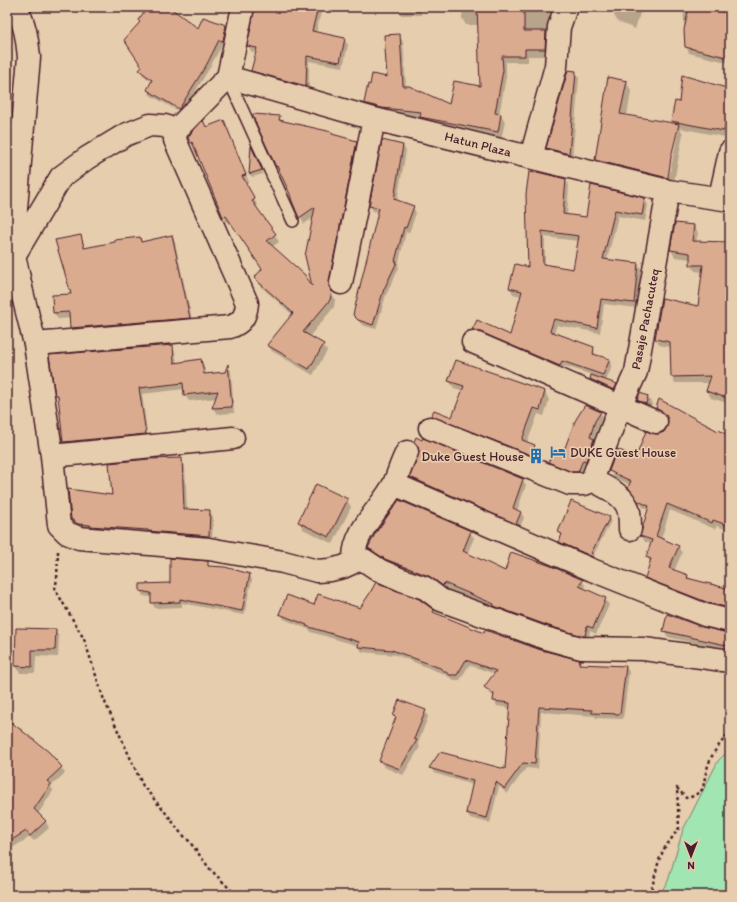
<svg xmlns="http://www.w3.org/2000/svg" width="737" height="902" viewBox="0 0 737 902" font-family="Itim,sans-serif">
<style>
.green{fill:#a0e5b2;stroke:#75826e}
.shadow{fill:#0003;fill-rule:evenodd}
.building{fill:#dbab90;stroke:#4a1f2b;fill-rule:evenodd}
.lines{fill:none;stroke-linecap:round;stroke-linejoin:round}
.service-casing{stroke:#4a1f2b;stroke-width:14}
.minor-casing{stroke:#4a1f2b;stroke-width:25}
.path{stroke:#4a1f2b;stroke-width:2.5;stroke-dasharray:3 3;stroke-linecap:butt}
.service{stroke:#e5cdad;stroke-width:11}
.minor{stroke:#e5cdad;stroke-width:22}
.labels{text-anchor:middle;dominant-baseline:central;stroke-width:3.5;stroke-linejoin:round;paint-order:stroke}
.street-label{font-size:13px;fill:#4a1f2b;stroke:#e5cdad}
.poi-label{font-size:13px;fill:#4a1f2b;stroke:#e5cdad;text-anchor:start}
</style>
<rect width="100%" height="100%" fill="#e5cdad"/>
<filter id="ink" filterUnits="userSpaceOnUse"><feTurbulence type="fractalNoise" baseFrequency=".025" numOctaves="2"/><feDisplacementMap in="SourceGraphic" scale="8" xChannelSelector="R" yChannelSelector="G"/><feConvolveMatrix kernelMatrix="1 2 1 2 8 2 1 2 1" color-interpolation-filters="sRGB"/></filter>
<g filter="url(#ink)">
<!-- green -->
<path class="green" d="M 730,749 L 730,895 L 659,895 L 668,881 L 683,830 L 718,761 Z"/>
<!-- shadow -->
<path class="shadow" d="M 51,7 L 83,7 L 82,12 L 53,9 Z
M 149,7 L 171,7 L 170,9 L 199,29 L 226,26 L 228,31 L 225,45 L 222,45 L 209,69 L 182,113 L 150,95 L 148,90 L 152,82 L 143,75 L 141,70 L 143,67 L 140,23 Z
M 256,7 L 320,7 L 321,12 L 316,33 L 344,39 L 348,45 L 343,67 L 309,61 L 309,91 L 256,76 L 252,71 L 257,53 L 252,52 L 248,46 Z
M 397,7 L 421,7 L 421,15 L 401,15 Z
M 463,7 L 557,7 L 548,56 L 528,56 L 528,62 L 506,62 L 506,77 L 499,115 L 501,115 L 505,122 L 501,139 L 425,124 L 421,118 L 387,115 L 369,110 L 365,103 L 371,86 L 388,79 L 399,35 L 403,42 L 406,87 L 450,105 L 481,88 L 478,25 L 466,25 L 462,18 Z
M 617,7 L 642,7 L 635,29 L 618,22 L 614,15 Z
M 683,7 L 730,7 L 730,63 L 689,53 L 686,46 Z
M 575,72 L 579,78 L 572,159 L 551,154 L 547,148 Z
M 626,81 L 631,91 L 627,116 L 674,124 L 672,121 L 680,103 L 730,90 L 730,138 L 680,128 L 683,134 L 673,187 L 601,169 L 596,160 ZM 676,132 L 678,132 L 668,183 L 666,183 Z
M 254,117 L 279,117 L 282,122 L 331,133 L 333,135 L 356,142 L 360,149 L 332,288 L 332,294 L 335,299 L 334,307 L 309,337 L 323,345 L 327,351 L 313,375 L 272,351 L 268,345 L 293,315 L 259,285 L 255,278 L 263,269 L 230,222 L 228,224 L 224,217 L 196,149 L 195,149 L 189,138 L 207,128 L 224,122 L 249,182 L 245,183 L 258,206 L 256,207 L 279,242 L 272,247 L 314,290 L 314,217 L 304,224 Z
M 403,146 L 406,151 L 397,201 L 413,207 L 416,213 L 409,233 L 406,232 L 398,266 L 399,268 L 386,295 L 376,329 L 362,325 L 354,315 L 379,212 L 373,211 L 370,206 Z
M 252,149 L 263,174 L 252,177 L 250,174 Z
M 566,180 L 569,186 L 567,216 L 587,218 L 645,199 L 648,205 L 645,221 L 618,216 L 607,260 L 638,264 L 641,269 L 637,308 L 604,304 L 600,333 L 557,325 L 554,333 L 593,348 L 596,356 L 609,360 L 612,366 L 606,381 L 616,385 L 620,392 L 618,396 L 595,386 L 591,379 L 592,375 L 565,366 L 563,372 L 477,335 L 473,330 L 511,336 L 522,296 L 513,294 L 510,288 L 529,268 L 527,194 ZM 545,237 L 579,241 L 574,271 L 545,266 Z
M 676,224 L 694,226 L 698,233 L 696,242 L 730,243 L 730,404 L 711,398 L 707,391 L 710,383 L 675,383 L 672,377 L 671,347 L 659,345 L 656,338 L 699,307 L 703,272 L 695,271 L 691,265 L 691,259 L 675,257 L 671,250 Z
M 80,236 L 84,243 L 85,249 L 140,238 L 142,243 L 172,236 L 175,243 L 193,324 L 75,335 L 71,328 L 71,318 L 58,319 L 54,313 L 72,294 Z
M 172,346 L 175,352 L 177,363 L 201,360 L 204,366 L 206,375 L 226,373 L 228,366 L 231,371 L 234,413 L 217,414 L 213,408 L 217,398 L 189,401 L 185,395 L 184,389 L 142,394 L 148,440 L 67,448 L 64,442 L 60,401 L 56,395 Z
M 456,361 L 545,392 L 549,400 L 544,416 L 538,414 L 527,443 L 534,446 L 538,453 L 535,462 L 437,423 L 433,416 L 452,419 L 463,391 L 454,388 L 449,381 Z
M 648,397 L 652,404 L 650,410 L 642,407 L 638,400 Z
M 657,408 L 730,438 L 730,531 L 717,526 L 715,529 L 670,510 L 661,539 L 678,547 L 682,553 L 674,571 L 688,576 L 690,579 L 730,591 L 730,613 L 650,584 L 646,578 L 651,564 L 647,557 L 652,544 L 645,542 L 641,536 L 649,510 L 643,507 L 633,494 L 630,485 L 614,477 L 610,471 L 637,458 L 658,435 L 664,433 L 668,428 L 669,420 L 661,415 Z
M 600,412 L 605,421 L 583,480 L 554,470 L 549,462 L 559,455 L 564,454 Z
M 415,442 L 523,480 L 526,485 L 517,511 L 521,513 L 524,518 L 519,528 L 414,482 L 411,477 L 420,452 Z
M 181,459 L 185,466 L 187,510 L 210,511 L 213,518 L 212,543 L 95,533 L 76,526 L 72,519 Z
M 347,500 L 351,507 L 333,544 L 303,529 L 299,522 Z
M 609,518 L 611,521 L 593,556 L 595,559 L 562,545 L 560,542 L 562,536 L 560,532 Z
M 470,532 L 474,538 L 467,554 L 506,572 L 582,580 L 585,586 L 584,590 L 605,599 L 609,605 L 596,634 L 590,631 L 588,641 L 587,641 L 497,609 L 447,589 L 446,591 L 389,565 L 373,555 L 369,548 Z
M 207,562 L 210,567 L 250,575 L 252,580 L 244,615 L 182,603 L 182,607 L 155,608 L 152,603 L 152,597 L 143,596 L 141,591 L 171,584 Z
M 314,606 L 433,611 L 435,614 L 485,634 L 579,661 L 581,665 L 626,667 L 629,672 L 623,719 L 596,718 L 595,716 L 541,712 L 538,769 L 526,768 L 507,794 L 499,786 L 490,823 L 470,818 L 467,813 L 473,785 L 434,773 L 431,768 L 506,771 L 510,708 L 497,706 L 494,700 L 495,697 L 489,693 L 486,687 L 495,674 L 469,665 L 460,680 L 454,680 L 444,674 L 396,655 L 362,652 L 359,646 L 311,632 L 310,630 L 284,619 L 281,614 Z
M 700,628 L 730,634 L 730,651 L 668,637 L 664,631 Z
M 17,629 L 55,630 L 59,637 L 58,657 L 36,656 L 35,673 L 20,673 L 16,666 Z
M 425,711 L 428,717 L 418,743 L 420,747 L 403,775 L 384,767 L 380,761 L 396,720 L 394,716 Z
M 7,722 L 22,729 L 25,734 L 61,768 L 65,773 L 51,786 L 53,791 L 38,814 L 46,822 L 49,828 L 34,841 L 30,837 L 7,851 Z"/>
<!-- building -->
<path class="building" d="M 148,7 L 169,7 L 198,28 L 203,17 L 226,25 L 223,41 L 219,40 L 207,64 L 179,109 L 147,90 L 152,80 L 139,70 L 142,67 L 124,40 L 140,22 L 138,20 Z
M 255,7 L 318,7 L 312,31 L 345,38 L 340,62 L 307,56 L 306,86 L 251,71 L 257,48 L 247,46 Z
M 477,7 L 524,7 L 524,31 L 546,31 L 545,49 L 525,49 L 525,56 L 502,56 L 503,70 L 495,113 L 501,114 L 498,132 L 420,117 L 421,112 L 382,108 L 364,103 L 368,84 L 370,85 L 372,74 L 387,77 L 384,35 L 400,34 L 403,86 L 409,86 L 449,104 L 454,81 L 480,86 Z
M 689,7 L 702,7 L 730,14 L 730,58 L 685,47 L 684,30 Z
M 568,70 L 576,71 L 569,154 L 546,148 Z
M 682,75 L 730,89 L 730,102 L 724,131 L 671,121 L 675,101 L 679,102 Z
M 608,77 L 627,81 L 620,114 L 679,124 L 671,157 L 668,178 L 595,160 Z
M 253,114 L 280,116 L 279,120 L 332,132 L 332,134 L 357,141 L 329,281 L 329,287 L 332,291 L 330,300 L 303,332 L 324,344 L 309,369 L 267,345 L 293,313 L 254,278 L 262,269 L 226,216 L 223,217 L 192,142 L 190,143 L 188,138 L 191,133 L 203,120 L 206,127 L 224,120 L 246,175 L 242,176 L 255,199 L 252,201 L 276,234 L 267,241 L 305,275 L 312,286 L 305,256 L 315,207 L 299,218 L 292,201 L 290,194 L 277,166 L 276,167 L 253,117 Z
M 382,140 L 403,145 L 394,199 L 414,206 L 406,228 L 404,227 L 395,261 L 397,262 L 384,289 L 373,325 L 358,320 L 353,315 L 379,208 L 369,206 Z
M 251,146 L 262,170 L 249,174 Z
M 529,172 L 536,173 L 537,172 L 566,179 L 563,214 L 586,217 L 591,185 L 645,198 L 642,215 L 615,210 L 603,259 L 638,263 L 634,303 L 601,299 L 597,328 L 554,319 L 550,331 L 594,347 L 593,354 L 610,359 L 603,375 L 562,361 L 560,366 L 478,331 L 472,330 L 477,320 L 510,335 L 522,291 L 509,288 L 515,264 L 528,267 L 526,194 ZM 542,231 L 579,236 L 573,269 L 543,264 Z
M 675,223 L 694,225 L 692,241 L 730,242 L 730,399 L 706,391 L 711,376 L 671,377 L 670,342 L 655,339 L 662,298 L 698,306 L 703,265 L 690,265 L 690,253 L 670,250 Z
M 81,235 L 84,248 L 115,242 L 115,240 L 140,237 L 141,242 L 172,235 L 190,318 L 70,328 L 69,312 L 53,313 L 52,295 L 71,294 L 55,240 Z
M 173,345 L 174,363 L 201,359 L 204,374 L 225,372 L 228,364 L 232,407 L 212,408 L 218,391 L 184,395 L 183,383 L 139,388 L 146,434 L 63,442 L 58,395 L 55,395 L 49,355 Z
M 456,360 L 545,391 L 540,410 L 534,408 L 522,440 L 535,445 L 531,455 L 431,416 L 434,410 L 452,417 L 464,386 L 448,381 Z
M 591,375 L 617,384 L 614,390 L 590,379 Z
M 640,393 L 648,396 L 646,404 L 637,400 Z
M 659,399 L 718,431 L 719,430 L 730,437 L 730,526 L 713,520 L 712,523 L 667,504 L 656,536 L 679,546 L 669,568 L 688,575 L 687,578 L 730,589 L 730,608 L 709,603 L 645,578 L 651,559 L 646,557 L 652,540 L 640,536 L 649,506 L 638,501 L 628,487 L 631,481 L 609,471 L 617,449 L 636,457 L 646,431 L 658,434 L 664,432 L 667,427 L 668,421 L 666,415 L 656,408 Z
M 585,405 L 601,412 L 595,421 L 590,437 L 594,439 L 586,461 L 583,460 L 578,472 L 572,472 L 548,462 L 554,452 L 558,454 L 559,451 L 563,453 L 575,421 Z
M 416,437 L 422,440 L 423,438 L 523,479 L 513,508 L 521,512 L 516,524 L 410,477 L 419,452 L 418,446 L 414,442 Z
M 182,458 L 184,509 L 210,510 L 209,536 L 148,531 L 148,530 L 90,526 L 90,525 L 78,524 L 71,519 L 68,489 L 112,495 L 109,463 L 149,459 Z
M 316,484 L 348,499 L 329,537 L 298,522 Z
M 399,500 L 471,531 L 463,551 L 505,571 L 511,552 L 551,566 L 583,580 L 579,586 L 606,598 L 593,628 L 587,626 L 585,636 L 583,636 L 549,626 L 494,606 L 494,604 L 444,583 L 443,586 L 429,576 L 385,559 L 368,548 L 375,534 Z
M 571,501 L 610,517 L 591,553 L 594,555 L 593,557 L 559,542 L 562,534 L 558,532 Z
M 170,558 L 208,561 L 208,566 L 225,567 L 250,574 L 242,611 L 180,599 L 180,602 L 151,603 L 151,593 L 140,591 L 140,584 L 170,583 Z
M 376,582 L 419,599 L 434,610 L 433,612 L 484,633 L 485,630 L 541,650 L 580,660 L 579,664 L 626,666 L 620,714 L 592,713 L 592,710 L 539,707 L 535,764 L 523,763 L 504,789 L 504,788 L 496,782 L 487,818 L 466,813 L 473,781 L 429,768 L 440,752 L 505,769 L 510,703 L 493,701 L 494,694 L 484,687 L 496,671 L 466,660 L 457,675 L 450,675 L 440,668 L 392,650 L 358,647 L 359,642 L 306,626 L 307,625 L 279,614 L 287,595 L 314,605 L 318,594 L 360,608 L 370,593 Z
M 667,614 L 702,627 L 730,633 L 730,646 L 663,631 Z
M 16,628 L 56,629 L 55,650 L 32,650 L 32,667 L 15,666 Z
M 399,700 L 426,710 L 414,739 L 417,740 L 400,769 L 379,761 L 396,717 L 393,716 Z
M 7,719 L 49,752 L 62,767 L 47,781 L 51,784 L 34,809 L 46,821 L 30,836 L 26,831 L 7,843 Z"/>
<g class="lines">
<!-- service casing -->
<g class="service-casing">
<path id="service" d="M 228,78 L 293,221"/>
</g>
<!-- minor casing -->
<g class="minor-casing">
<path id="minor" d="M 15,7 C 25,22 27,38 29,57 L 16,208 L 14,255 L 22,292 L 35,344 L 52,456 L 59,525 L 67,533 L 79,538 L 209,549 L 283,562 L 317,571 L 330,570 L 343,567 L 352,563 L 354,558 L 364,560 L 379,570 L 402,580 L 425,588 L 441,600 L 545,638 L 581,648 L 644,649 L 730,661
M 228,77 L 374,119 L 668,191 L 730,200
M 531,157 L 556,66 L 559,27 L 566,7
M 720,197 L 730,152
M 15,254 L 61,177 L 87,158 L 125,135 L 150,125 L 165,126 L 176,132
M 341,283 L 374,119
M 473,342 L 656,422
M 35,344 L 230,327 C 242,323 246,316 247,303 L 175,140 L 176,132 L 181,125 L 228,77 L 243,7
M 430,428 L 570,484 L 585,484 L 592,480 L 620,407 L 636,372 L 668,191
M 52,456 L 233,438
M 592,480 C 605,487 626,495 629,512 C 630,518 630,523 630,529
M 394,484 L 592,570 L 705,615 L 730,621
M 354,558 C 354,531 380,509 393,486 C 398,475 401,463 407,452"/>
</g>
<!-- path -->
<path class="path" d="M 58,551 L 57,579 L 55,589 L 84,639 L 104,700 L 143,786 L 170,818 L 178,830 L 189,841 L 210,869 L 236,895
M 650,895 L 659,860 L 664,849 L 679,828 L 677,788 L 686,798 L 694,796 L 703,789 C 705,775 708,760 717,748 C 722,741 726,737 730,730"/>
<!-- service -->
<use href="#service" class="service"/>
<!-- minor -->
<use href="#minor" class="minor"/>
</g>
</g>
<!-- icons -->
<defs>
<g id="hotel-bare" transform="scale(1.2)"><path d="M-6-4.5h1.5V1H6V5H4.5V3h-9V5H-6ZM-4 0a1.8 1.8 0 1 1 3.6 0ZM.5 0V-2.5h3Q6-2.5 6 0Z" fill="#1f6fb2" stroke="#e5cdad" stroke-width="2.5" paint-order="stroke"/></g>
<g id="building-bare" transform="scale(1.2)"><path d="M-4-6H4V6H1V3H-1V6H-4ZM-2.5-4.3h1.7v1.8h-1.7ZM.8-4.3h1.7v1.8H.8ZM-2.5-1h1.7V.8h-1.7ZM.8-1h1.7V.8H.8Z" fill="#1f6fb2" stroke="#e5cdad" stroke-width="2.5" paint-order="stroke"/></g>
</defs>
<g fill-rule="evenodd">
<use href="#hotel-bare" x="558" y="452"/>
<use href="#building-bare" x="536" y="456"/>
</g>
<g class="labels">
<!-- street labels -->
<g class="street-label">
<text transform="translate(478 144) rotate(14)">Hatun Plaza</text>
<text transform="translate(645 319) rotate(-79)">Pasaje Pachacuteq</text>
</g>
<!-- poi labels -->
<g class="poi-label">
<text x="570" y="452">DUKE Guest House</text>
<text x="524" y="456" text-anchor="end">Duke Guest House</text>
</g>
</g>
<!-- margin -->
<rect width="737" height="902" fill="none" stroke="#e5cdad" stroke-width="24"/>
<rect x="12" y="12" width="713" height="878" fill="none" stroke="#4a1f2b" stroke-width="1.5" filter="url(#ink)"/>
<!-- north arrow -->
<g transform="translate(691 856) rotate(180)" stroke="#e5cdad" stroke-width="3" paint-order="stroke">
<path d="M0-3L7 15L0 10L-7 15Z" fill="#4a1f2b"/>
<text y="-6" font-size="11" font-weight="bold" text-anchor="middle" fill="#4a1f2b">N</text>
</g>
</svg>
